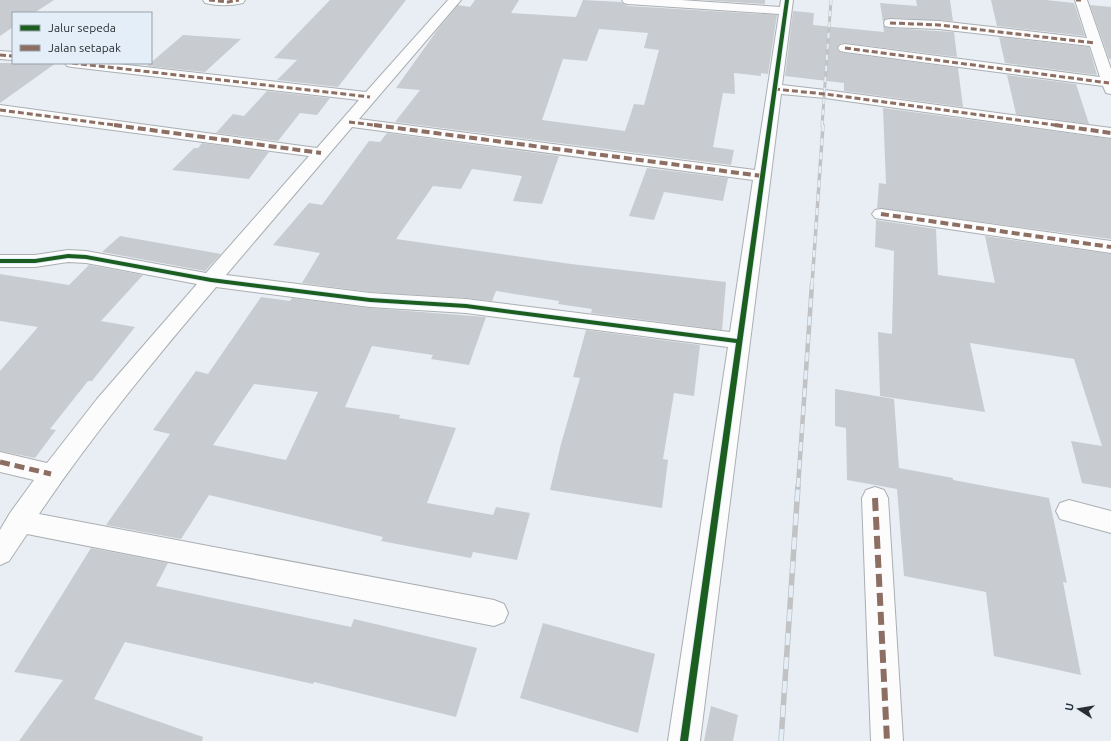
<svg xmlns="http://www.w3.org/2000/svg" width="1111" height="741" viewBox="0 0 1111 741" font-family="Ubuntu,sans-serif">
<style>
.building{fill:#c8ccd0;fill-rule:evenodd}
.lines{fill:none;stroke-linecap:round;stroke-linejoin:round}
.minor-casing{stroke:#aaafb3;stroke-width:2}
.minor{fill:#fcfcfd;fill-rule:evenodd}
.rail-far3-casing{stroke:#c0c2c3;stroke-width:3}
.rail-far2-casing{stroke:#c0c2c3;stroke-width:3.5}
.rail-far1-casing{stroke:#c0c2c3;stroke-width:4.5}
.rail-casing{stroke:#c0c2c3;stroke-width:5.5}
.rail-far3{stroke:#e3eef8;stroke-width:2;stroke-dasharray:5.5;stroke-linecap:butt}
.rail-far2{stroke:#e3eef8;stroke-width:2.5;stroke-dasharray:7;stroke-linecap:butt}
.rail-far1{stroke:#e3eef8;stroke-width:3;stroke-dasharray:9;stroke-linecap:butt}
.rail{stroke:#e3eef8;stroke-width:4;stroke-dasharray:12;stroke-linecap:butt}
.quiet-far3{stroke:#8d6e63;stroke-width:3;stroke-dasharray:6 3;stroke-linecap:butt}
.quiet-far2{stroke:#8d6e63;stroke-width:4;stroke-dasharray:8 4;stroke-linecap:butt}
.quiet-far1{stroke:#8d6e63;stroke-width:5;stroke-dasharray:10 5;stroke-linecap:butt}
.quiet{stroke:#8d6e63;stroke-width:6;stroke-dasharray:13 6;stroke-linecap:butt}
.cycleway-casing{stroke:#e3eef8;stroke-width:2}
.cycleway{fill:#1b5e20;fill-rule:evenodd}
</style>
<rect width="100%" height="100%" fill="#e8eef3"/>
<!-- building -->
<path class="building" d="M 0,0 L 54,0 L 34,13 L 13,13 L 13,27 L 0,36 Z
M 330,0 L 406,0 L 338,87 L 277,80 L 297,60 L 274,58 Z
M 475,0 L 519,0 L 511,13 L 576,17 L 583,0 L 621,2 L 624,4 L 628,6 L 777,15 L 768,74 L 761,73 L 761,76 L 734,73 L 735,94 L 723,93 L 713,147 L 734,150 L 731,165 L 395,122 L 420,90 L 396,88 L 438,29 L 458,5 L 470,7 ZM 599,29 L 648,33 L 644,48 L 659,50 L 644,105 L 634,104 L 625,131 L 542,120 L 563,59 L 587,61 Z
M 702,0 L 765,0 L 765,4 Z
M 916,0 L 950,0 L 953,21 L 890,18 L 885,19 L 883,22 L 880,3 L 917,6 Z
M 991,0 L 1046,0 L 1074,3 L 1085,36 L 997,26 Z
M 1090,5 L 1111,7 L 1111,59 L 1109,59 Z
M 793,11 L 814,13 L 813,25 L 884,32 L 883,25 L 885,27 L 890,28 L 954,32 L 957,57 L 845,43 L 839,44 L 837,49 L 840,52 L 845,53 L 958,68 L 963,107 L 844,91 L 844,83 L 785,76 Z
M 183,35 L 241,39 L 205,72 L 147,66 Z
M 999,37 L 1089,47 L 1097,75 L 1005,63 Z
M 0,63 L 56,63 L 0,103 Z
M 1007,75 L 1076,84 L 1089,124 L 1016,114 Z
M 267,91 L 330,98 L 317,115 L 300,113 L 278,141 L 216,133 L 233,114 L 244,116 Z
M 883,108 L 1111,139 L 1111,239 L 877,208 L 879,183 L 886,184 Z
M 387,133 L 559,156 L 542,204 L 513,201 L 522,176 L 472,169 L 461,189 L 433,186 L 396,239 L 571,264 L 726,282 L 722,330 L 591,313 L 592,309 L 558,304 L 559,301 L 496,291 L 492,301 L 466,298 L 370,292 L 302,283 L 320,253 L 273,245 L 309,203 L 322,205 L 369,141 L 380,142 Z
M 202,143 L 269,152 L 249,179 L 172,170 L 194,148 L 198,148 Z
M 647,168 L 728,178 L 723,201 L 664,192 L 654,220 L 629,216 Z
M 876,220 L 936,229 L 938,275 L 995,283 L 985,236 L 1111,254 L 1111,488 L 1082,483 L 1071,441 L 1102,446 L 1074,359 L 970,343 L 985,412 L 880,396 L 878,332 L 892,334 L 894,251 L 875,247 Z
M 120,236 L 221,254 L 205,271 L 102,252 Z
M 89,265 L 143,275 L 101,321 L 135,327 L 92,381 L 88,381 L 50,429 L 56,430 L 35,458 L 0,451 L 0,371 L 38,327 L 0,321 L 0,274 L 69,285 Z
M 261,297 L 290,301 L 292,298 L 370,308 L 486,317 L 469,365 L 431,359 L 433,355 L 372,346 L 345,407 L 400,415 L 399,418 L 456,428 L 427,503 L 493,515 L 496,507 L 530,513 L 517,560 L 473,552 L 471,558 L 381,541 L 383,537 L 209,495 L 181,539 L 106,525 L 170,434 L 153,430 L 196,371 L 208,374 ZM 254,384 L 318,392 L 286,460 L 213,445 Z
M 586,330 L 700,345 L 694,396 L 674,393 L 663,459 L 668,460 L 662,508 L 550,490 L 561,444 L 580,378 L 573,377 Z
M 835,389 L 894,399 L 899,468 L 953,478 L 953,480 L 1049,498 L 1067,583 L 1063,582 L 1081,675 L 994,656 L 986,592 L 904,576 L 897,489 L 847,480 L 846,428 L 835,426 Z
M 91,548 L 168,563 L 156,586 L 351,627 L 354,619 L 477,648 L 456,717 L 314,682 L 313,684 L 125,642 L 94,699 L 203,737 L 202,741 L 19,741 L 63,680 L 14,672 Z
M 543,623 L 655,654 L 638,733 L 520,698 Z
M 711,706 L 738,715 L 733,741 L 704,741 Z"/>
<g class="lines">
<!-- minor casing -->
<g class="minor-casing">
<path id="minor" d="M 203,0 L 245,0 L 243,3 C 230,6 218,6 205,3 Z
M 448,0 L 461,0 L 359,119 L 755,170 L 779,14 L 628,4 L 624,3 L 622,0 L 681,0 L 780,7 L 781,0 L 793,0 L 782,85 L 825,90 L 1111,128 L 1111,138 L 825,98 L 781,94 L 700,741 L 668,741 L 728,347 L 466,313 L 370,307 L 216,287 C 154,360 93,434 39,514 L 494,600 L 504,604 L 508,613 L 504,622 L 494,626 L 27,534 L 9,561 L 0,565 L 0,530 L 10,513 L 34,480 L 0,472 L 0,452 L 47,463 L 97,399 L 197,284 L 86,263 L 68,262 L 35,267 L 0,267 L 0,255 L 35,255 L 68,250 L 86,251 L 206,273 L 309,156 L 0,115 L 0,105 L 317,148 L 359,100 L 72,67 L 67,66 L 65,63 L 109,63 L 366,92 ZM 352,127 L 753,180 L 730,332 L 466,299 L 370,293 L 226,275 Z
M 1075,0 L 1087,0 L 1111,69 L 1111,94 L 1106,93 L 1103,86 L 845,52 L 840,51 L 838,48 L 840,45 L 845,44 L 1100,77 L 1090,46 L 939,29 L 890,27 L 885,26 L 884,23 L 885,20 L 890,19 L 939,21 L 1087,38 Z
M 0,51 L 13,52 L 13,60 L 0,59 Z
M 881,209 L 1111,241 L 1111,253 L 875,218 L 872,214 L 875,210 Z
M 875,487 L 884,490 L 888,498 L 903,741 L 871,741 L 862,498 L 866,490 Z
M 1069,500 L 1111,511 L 1111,533 L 1060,519 L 1056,511 L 1060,503 Z"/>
</g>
<!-- minor -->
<use href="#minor" class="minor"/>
<!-- rail-far3 casing -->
<g class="rail-far3-casing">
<path id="rail-far3" d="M 822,126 L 831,0"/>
</g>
<!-- rail-far2 casing -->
<g class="rail-far2-casing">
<path id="rail-far2" d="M 812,285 L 823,125"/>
</g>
<!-- rail-far1 casing -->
<g class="rail-far1-casing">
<path id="rail-far1" d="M 798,487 L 812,284"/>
</g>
<!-- rail casing -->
<g class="rail-casing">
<path id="rail" d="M 781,741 L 798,486"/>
</g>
<!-- rail-far3 -->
<use href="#rail-far3" class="rail-far3"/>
<!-- rail-far2 -->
<use href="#rail-far2" class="rail-far2"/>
<!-- rail-far1 -->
<use href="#rail-far1" class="rail-far1"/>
<!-- rail -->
<use href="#rail" class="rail"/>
<!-- quiet-far3 -->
<path class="quiet-far3" d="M 209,0 L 228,2 L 239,0
M 1076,0 L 1081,0
M 890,23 L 939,25 L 1095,43
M 845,48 L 1109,83
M 0,55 L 13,56
M 72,63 L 370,97
M 774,89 L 825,94 L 1062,126
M 0,110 L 122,126
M 349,122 L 382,126"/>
<!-- quiet-far2 -->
<path class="quiet-far2" d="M 114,125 L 321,153
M 374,125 L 762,176
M 1055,125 L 1111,133
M 881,214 L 1111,247"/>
<!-- quiet-far1 -->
<path class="quiet-far1" d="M 0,462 L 51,474"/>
<!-- quiet -->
<path class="quiet" d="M 875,498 L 887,741"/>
<!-- cycleway casing -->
<g class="cycleway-casing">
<path id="cycleway" d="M 785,0 L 789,0 L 688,741 L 680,741 L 736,343 L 466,308 L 370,302 L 211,282 L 86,259 L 68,258 L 35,263 L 0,263 L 0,259 L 35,259 L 68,254 L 86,255 L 211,278 L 370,298 L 466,304 L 737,339 Z"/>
</g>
<!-- cycleway -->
<use href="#cycleway" class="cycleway"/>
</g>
<!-- legend -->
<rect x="12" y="12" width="140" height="52" fill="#e3eef8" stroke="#99a1a9"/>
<rect x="20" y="25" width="20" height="6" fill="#1b5e20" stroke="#99a1a9"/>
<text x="48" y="32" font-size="12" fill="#2a2e32">Jalur sepeda</text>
<rect x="20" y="45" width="20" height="6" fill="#8d6e63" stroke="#99a1a9"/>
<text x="48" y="52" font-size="12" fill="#2a2e32">Jalan setapak</text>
<!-- north arrow -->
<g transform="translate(1079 709) rotate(282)" stroke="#e3eef8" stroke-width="3" paint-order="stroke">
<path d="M0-3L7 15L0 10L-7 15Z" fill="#2a2e32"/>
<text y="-6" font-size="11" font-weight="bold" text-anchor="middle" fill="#2a2e32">U</text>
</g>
</svg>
